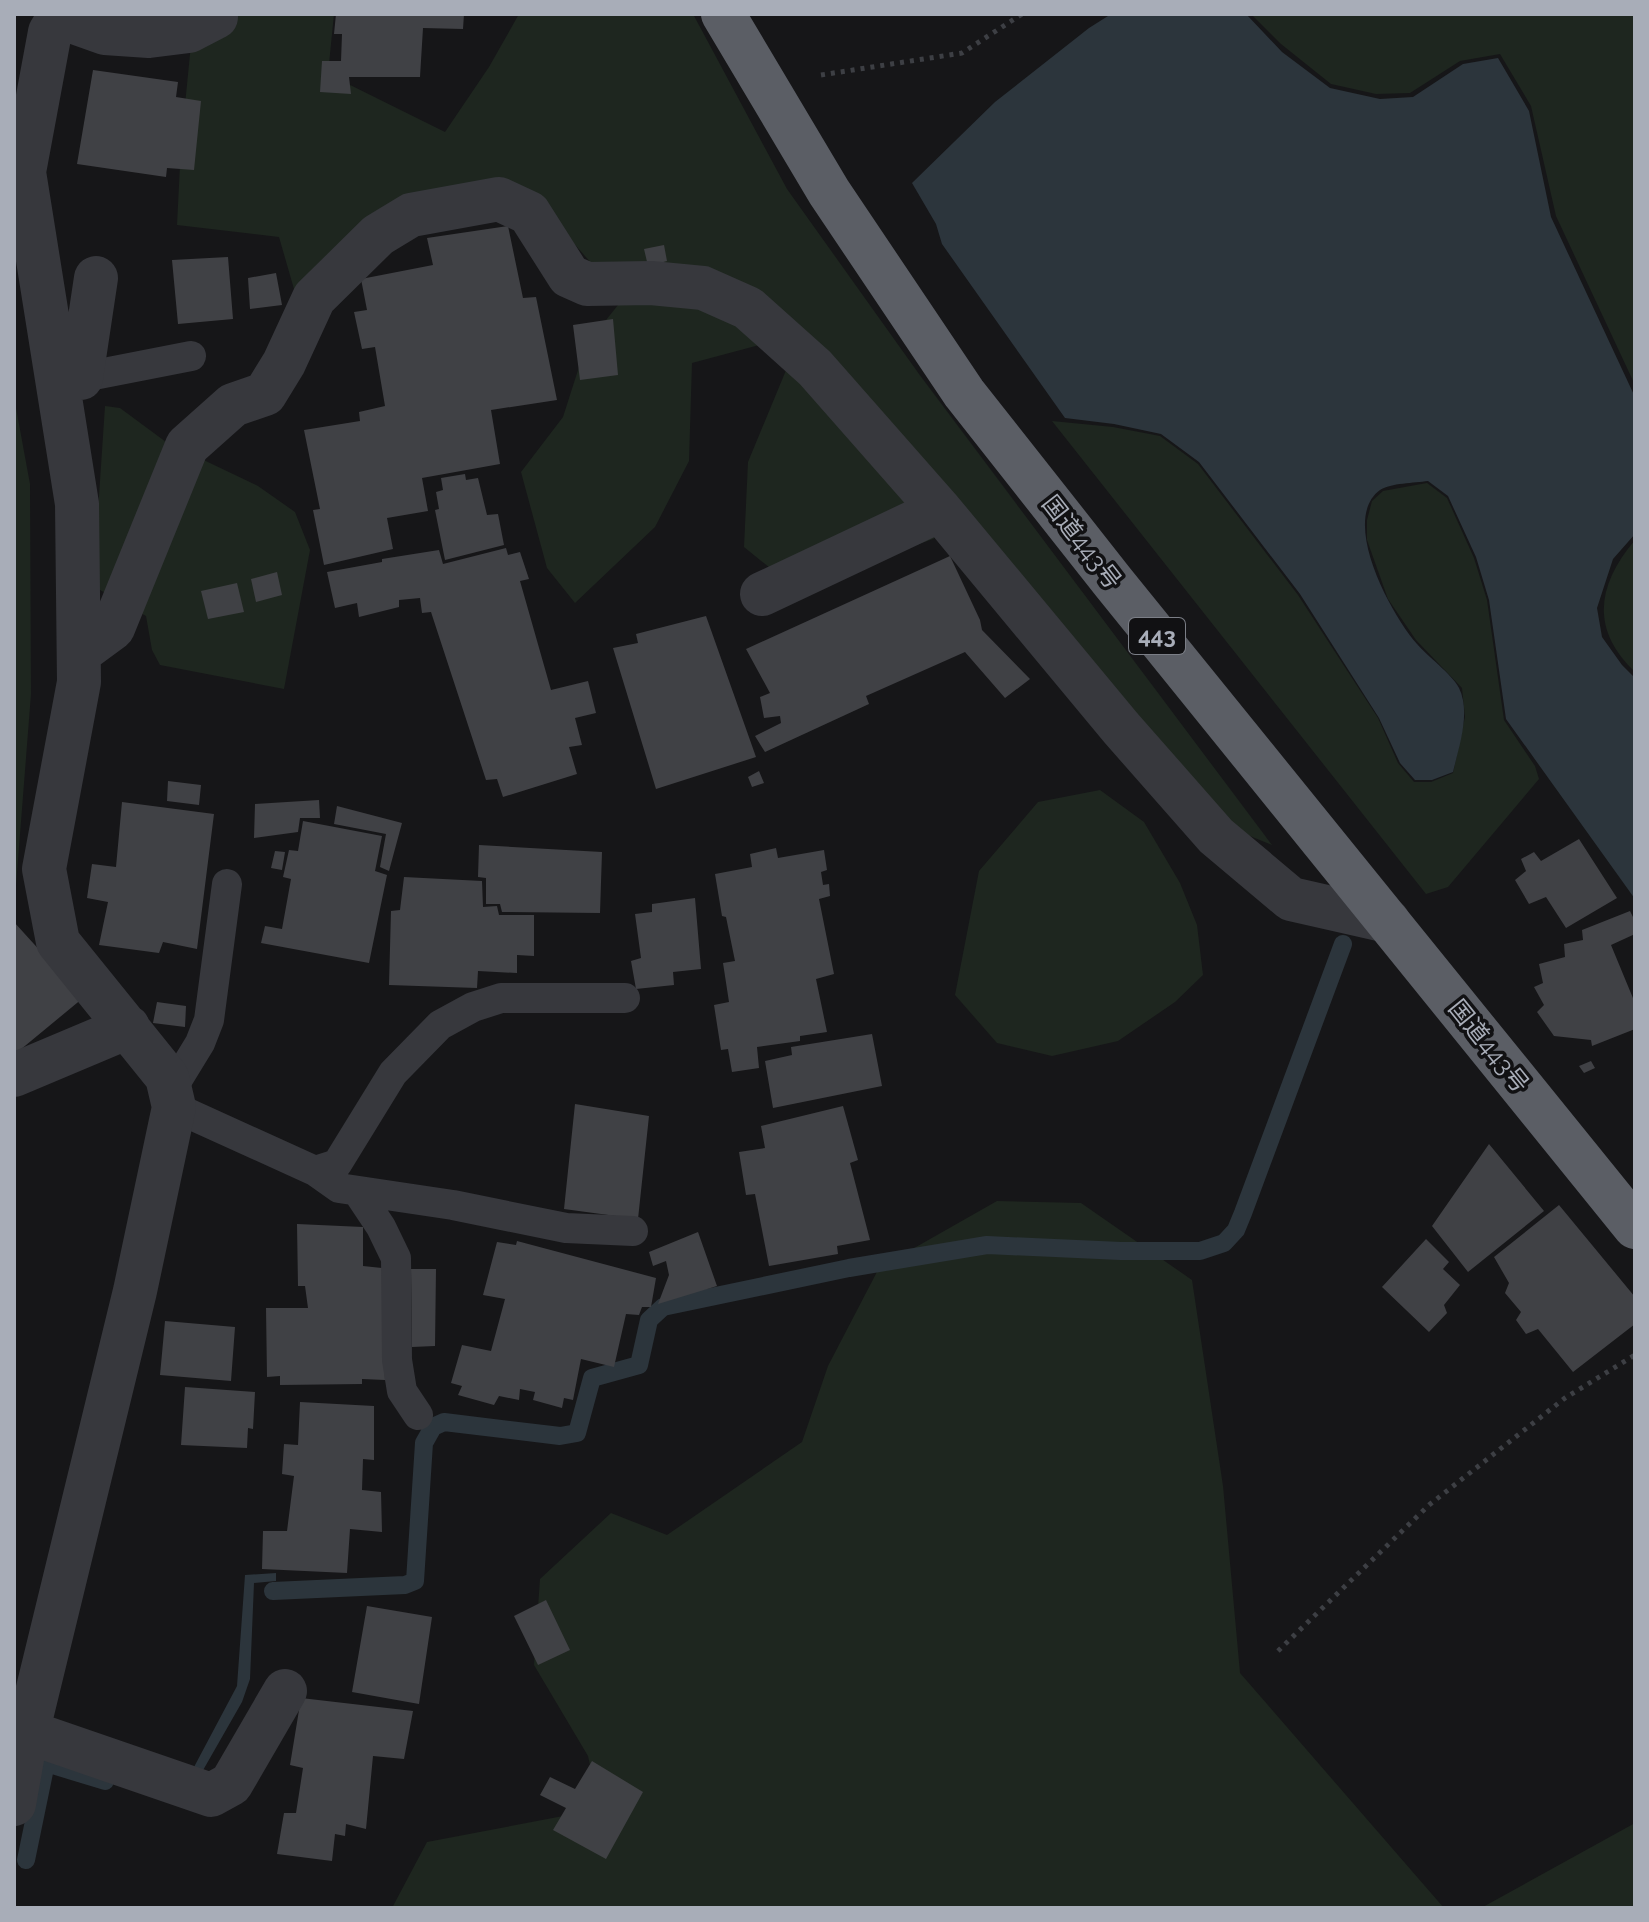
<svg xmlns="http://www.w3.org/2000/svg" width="1649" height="1922" viewBox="0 0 1649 1922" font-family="Raleway,'Noto Sans JP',sans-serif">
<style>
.green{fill:#1e261f}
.water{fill:#2c353c}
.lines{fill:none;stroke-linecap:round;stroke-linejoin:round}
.stream{stroke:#2c353c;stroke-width:18}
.building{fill:#404145}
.path{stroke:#3d3f44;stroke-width:5;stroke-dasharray:4 6;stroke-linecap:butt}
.service{stroke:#37383d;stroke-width:30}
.minor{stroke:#37383d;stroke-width:44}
.trunk{stroke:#5b5e65;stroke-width:44}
.labels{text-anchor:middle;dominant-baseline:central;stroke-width:7;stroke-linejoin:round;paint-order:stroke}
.shield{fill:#111113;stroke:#7b7e86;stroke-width:2}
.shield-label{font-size:22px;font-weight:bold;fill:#a8adb8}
.street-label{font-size:24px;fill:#a8adb8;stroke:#111113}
</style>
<rect width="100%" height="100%" fill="#161618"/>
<!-- green -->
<path class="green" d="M 194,14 L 334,14 L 328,74 L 445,132 L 489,67 L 519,14 L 693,14 L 787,189 L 919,374 L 1272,845 L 1223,825 L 961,519 L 933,539 L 796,589 L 744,547 L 748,462 L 801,334 L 692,363 L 689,461 L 655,527 L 575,603 L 547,568 L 521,472 L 563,417 L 586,345 L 646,270 L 599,272 L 556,223 L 477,187 L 296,296 L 279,237 L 177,225 L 181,145 Z
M 1251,14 L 1635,14 L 1635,385 L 1556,216 L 1531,106 L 1500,54 L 1460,61 L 1410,93 L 1376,94 L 1331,84 L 1281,44 Z
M 14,397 L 30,484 L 31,694 L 14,911 Z
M 105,406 L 120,408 L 166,442 L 258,486 L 295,512 L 310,550 L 284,689 L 160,665 L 152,650 L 146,616 L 93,586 Z
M 1052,421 L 1113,427 L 1160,436 L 1198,464 L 1298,595 L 1378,718 L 1398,763 L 1414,782 L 1431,782 L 1453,773 L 1465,717 L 1462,688 L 1416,640 L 1388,599 L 1367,540 L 1367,520 L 1372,501 L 1383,491 L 1427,483 L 1447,498 L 1474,558 L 1487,600 L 1504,720 L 1535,766 L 1539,779 L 1448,887 L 1426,894 Z
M 1635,540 L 1635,672 C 1590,629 1597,585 1635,540 Z
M 1100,790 L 1144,822 L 1180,883 L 1197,925 L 1203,975 L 1175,1002 L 1118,1041 L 1052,1056 L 997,1043 L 955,995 L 979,871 L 1038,802 Z
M 997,1201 L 1081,1203 L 1192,1280 L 1223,1486 L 1240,1673 L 1444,1908 L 392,1908 L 427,1842 L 600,1809 L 588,1756 L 534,1665 L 540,1579 L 611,1513 L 667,1535 L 802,1442 L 828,1366 L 879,1268 Z
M 1635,1823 L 1635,1908 L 1481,1908 Z"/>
<!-- water -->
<path class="water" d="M 1147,14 L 1246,14 L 1282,52 L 1330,88 L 1380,99 L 1413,97 L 1463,64 L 1498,58 L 1529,111 L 1551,217 L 1635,397 L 1635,534 L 1613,559 L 1597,608 L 1602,637 L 1622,665 L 1635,678 L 1635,899 L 1506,719 L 1489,600 L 1476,557 L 1448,496 L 1428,481 C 1414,483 1391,483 1380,490 C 1339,520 1392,616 1417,644 C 1427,656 1452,674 1459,688 C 1471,712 1459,747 1453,772 L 1432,780 L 1415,780 L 1400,763 L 1379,718 L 1300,594 L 1199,462 L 1161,434 L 1114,424 L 1065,418 L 942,244 L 936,224 L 912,183 L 995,102 L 1089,28 L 1108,16 Z
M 276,1573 L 276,1581 L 254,1583 L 250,1679 L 242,1702 L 202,1772 L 194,1767 L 237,1686 L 245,1575 Z"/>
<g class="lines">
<!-- stream -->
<path class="stream" d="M 273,1591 L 405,1585 L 415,1581 L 424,1443 L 433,1427 L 444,1422 L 560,1436 L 577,1433 L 592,1378 L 639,1365 L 649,1320 L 663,1307 L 849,1268 L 987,1245 L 1121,1251 L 1200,1251 L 1224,1243 L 1236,1230 L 1243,1213 L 1343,944
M 26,1860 L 46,1763 L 105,1781"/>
</g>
<!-- building -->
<path class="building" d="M 336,14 L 464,14 L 463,29 L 423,28 L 420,77 L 349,77 L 351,94 L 320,92 L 322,61 L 341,61 L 342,34 L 334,34 Z
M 93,70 L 178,82 L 176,97 L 201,101 L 194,170 L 167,168 L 166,177 L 77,164 Z
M 508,226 L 523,298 L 536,297 L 557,400 L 491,410 L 500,464 L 422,478 L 428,511 L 387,518 L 393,549 L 324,565 L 313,510 L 320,509 L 304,430 L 360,421 L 359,412 L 385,406 L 375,347 L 362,349 L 354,312 L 367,310 L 361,279 L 433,265 L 427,238 Z
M 664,245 L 667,261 L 648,266 L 644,249 Z
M 228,257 L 233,319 L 178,324 L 172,260 Z
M 276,273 L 282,305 L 250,309 L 248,278 Z
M 613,319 L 618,375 L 580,380 L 573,325 Z
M 465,474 L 466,480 L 478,478 L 487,515 L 498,514 L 504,545 L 445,560 L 435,510 L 439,509 L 436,492 L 443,490 L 441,478 Z
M 506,548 L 508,555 L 520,552 L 529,579 L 520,581 L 551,690 L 588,681 L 596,713 L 575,718 L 582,745 L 569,747 L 577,774 L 503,797 L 497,779 L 486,780 L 431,612 L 422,613 L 420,598 L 399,600 L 399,607 L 359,617 L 357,603 L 335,608 L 327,572 L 382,562 L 382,559 L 439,550 L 443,564 Z
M 950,556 L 980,620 L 982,630 L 1030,679 L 1005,698 L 965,652 L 866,696 L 869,704 L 765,752 L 755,736 L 781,723 L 780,716 L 764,718 L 760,697 L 770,693 L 746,649 Z
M 277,572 L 282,595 L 256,602 L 251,579 Z
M 237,583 L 244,612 L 208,619 L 201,591 Z
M 706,616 L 756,757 L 656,789 L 613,648 L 638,643 L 636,634 Z
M 759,771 L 764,783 L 752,787 L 748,777 Z
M 168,781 L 201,785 L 199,805 L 167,801 Z
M 319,800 L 320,818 L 300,818 L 298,832 L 254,838 L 255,804 Z
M 122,802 L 214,814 L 197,949 L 163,942 L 159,953 L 99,945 L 108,902 L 87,898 L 92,864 L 116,867 Z
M 337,806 L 402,823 L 389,871 L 380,867 L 386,834 L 334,824 Z
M 303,821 L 382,836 L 375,871 L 387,875 L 369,963 L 261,943 L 265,926 L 282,929 L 291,879 L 283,877 L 289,850 L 298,851 Z
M 1579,839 L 1617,898 L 1566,928 L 1546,897 L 1529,904 L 1515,880 L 1526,871 L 1521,859 L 1534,852 L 1541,861 Z
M 479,845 L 602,852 L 600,913 L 502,912 L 500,904 L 486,904 L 486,878 L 478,877 Z
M 776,848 L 778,858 L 824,850 L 827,870 L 821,872 L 823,885 L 829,884 L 830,896 L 819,899 L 834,974 L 816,979 L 827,1032 L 800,1036 L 800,1041 L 757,1047 L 759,1068 L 732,1072 L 728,1049 L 721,1050 L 714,1005 L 729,1002 L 723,963 L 735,961 L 726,917 L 722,916 L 715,874 L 752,867 L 750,854 Z
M 275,851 L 285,852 L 282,870 L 271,868 Z
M 404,877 L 482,881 L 483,907 L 497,906 L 499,915 L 534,915 L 534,956 L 517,955 L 517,973 L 478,971 L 477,988 L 389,985 L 391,911 L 400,910 Z
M 695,898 L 701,969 L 673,972 L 674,985 L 636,989 L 631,961 L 641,958 L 635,914 L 652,912 L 652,904 Z
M 1630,911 L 1635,921 L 1635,934 L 1611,945 L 1635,1003 L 1635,1029 L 1592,1046 L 1591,1040 L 1554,1036 L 1537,1012 L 1544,1005 L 1534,987 L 1543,983 L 1539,964 L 1565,957 L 1564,944 L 1583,940 L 1582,930 Z
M 14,922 L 83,998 L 14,1055 Z
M 157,1002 L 186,1006 L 185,1027 L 153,1023 Z
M 872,1034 L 882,1086 L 773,1108 L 765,1061 L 792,1055 L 791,1047 Z
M 1591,1061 L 1595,1068 L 1584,1073 L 1579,1066 Z
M 575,1104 L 649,1116 L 638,1219 L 564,1209 Z
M 843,1106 L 858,1160 L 850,1163 L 870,1240 L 837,1246 L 838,1254 L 769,1266 L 755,1194 L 746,1195 L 739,1152 L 765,1148 L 761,1126 Z
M 1489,1144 L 1544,1211 L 1468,1272 L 1432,1226 Z
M 1559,1205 L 1635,1297 L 1635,1324 L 1573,1372 L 1538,1329 L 1526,1334 L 1516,1320 L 1521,1312 L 1505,1293 L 1509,1283 L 1494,1257 Z
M 297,1224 L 363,1227 L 363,1266 L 382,1268 L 385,1380 L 362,1379 L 362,1384 L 280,1385 L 280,1376 L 267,1377 L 266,1308 L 308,1308 L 305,1286 L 298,1286 Z
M 698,1232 L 717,1286 L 658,1304 L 669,1275 L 666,1261 L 653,1266 L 649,1252 Z
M 1426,1239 L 1449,1262 L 1443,1269 L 1460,1285 L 1444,1305 L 1447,1313 L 1429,1332 L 1382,1287 Z
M 517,1241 L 656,1278 L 651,1307 L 642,1307 L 639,1315 L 626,1314 L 614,1367 L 581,1359 L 573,1400 L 564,1398 L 562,1408 L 533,1400 L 535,1392 L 520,1389 L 519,1400 L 499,1396 L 494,1405 L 458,1395 L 462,1386 L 451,1383 L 462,1345 L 491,1351 L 505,1299 L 483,1295 L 497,1242 L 516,1245 Z
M 411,1269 L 436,1269 L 435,1346 L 412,1347 Z
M 165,1321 L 235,1327 L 231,1381 L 160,1375 Z
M 185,1387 L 255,1392 L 253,1429 L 248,1428 L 247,1448 L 181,1445 Z
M 300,1402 L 374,1406 L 374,1460 L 363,1459 L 362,1490 L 381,1492 L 382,1532 L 350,1529 L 347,1573 L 262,1569 L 263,1531 L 287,1531 L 294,1476 L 282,1474 L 284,1444 L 298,1445 Z
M 546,1600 L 570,1650 L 538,1665 L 514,1616 Z
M 367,1606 L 432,1617 L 419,1704 L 352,1692 Z
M 301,1698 L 413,1711 L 404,1759 L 373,1756 L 366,1829 L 346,1824 L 345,1836 L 335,1834 L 332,1861 L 277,1854 L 284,1813 L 296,1813 L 303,1768 L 290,1765 Z
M 592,1761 L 643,1792 L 606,1859 L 553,1830 L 566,1808 L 540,1795 L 550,1777 L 575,1789 Z"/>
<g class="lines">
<!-- path -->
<path class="path" d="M 821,75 L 962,53 L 1022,14
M 1278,1651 L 1429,1505 L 1565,1398 L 1635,1355"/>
<!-- service -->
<path class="service" d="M 63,381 L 191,356
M 170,1092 L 200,1043 L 209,1020 L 227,884
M 174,1107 L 315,1171 L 339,1188 L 453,1205 L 566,1228 L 633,1231
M 315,1171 L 337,1164 L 393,1073 L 440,1025 L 473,1007 L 501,998 L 625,998
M 357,1191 L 381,1227 L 396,1258 L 397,1360 L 402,1391 L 418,1415"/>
<!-- minor -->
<path class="minor" d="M 60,17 L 105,33 L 149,36 L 189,31 L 216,17
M 81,378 L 96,278
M 762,594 L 940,510
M 79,653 L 113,628 L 187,446 L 233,405 L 265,394 L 284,363 L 314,298 L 378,235 L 411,215 L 499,199 L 529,213 L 569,276 L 587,284 L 651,283 L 703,288 L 748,308 L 815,368 L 940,510 L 1121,728 L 1216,836 L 1291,899 L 1388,921
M 14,1075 L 128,1027
M 28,1732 L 211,1795 L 231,1784 L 285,1691
M 14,1804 L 25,1742 L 135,1291 L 174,1107 L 167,1077 L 58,942 L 44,869 L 79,682 L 77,504 L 24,172 L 50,32 L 61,14"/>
<!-- trunk -->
<path class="trunk" d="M 723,14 L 829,192 L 964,393 L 1113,582 L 1635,1227"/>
</g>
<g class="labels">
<!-- shield labels -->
<rect class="shield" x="1129" y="618" width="56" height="36" rx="6"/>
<g class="shield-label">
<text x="1157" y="636">443</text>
</g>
<!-- street labels -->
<g class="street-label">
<text transform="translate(1082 542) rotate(52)">国道443号</text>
<text transform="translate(1489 1046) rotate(51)">国道443号</text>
</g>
</g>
<!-- border -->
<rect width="1649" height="1922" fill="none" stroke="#a8adb8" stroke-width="32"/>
</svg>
